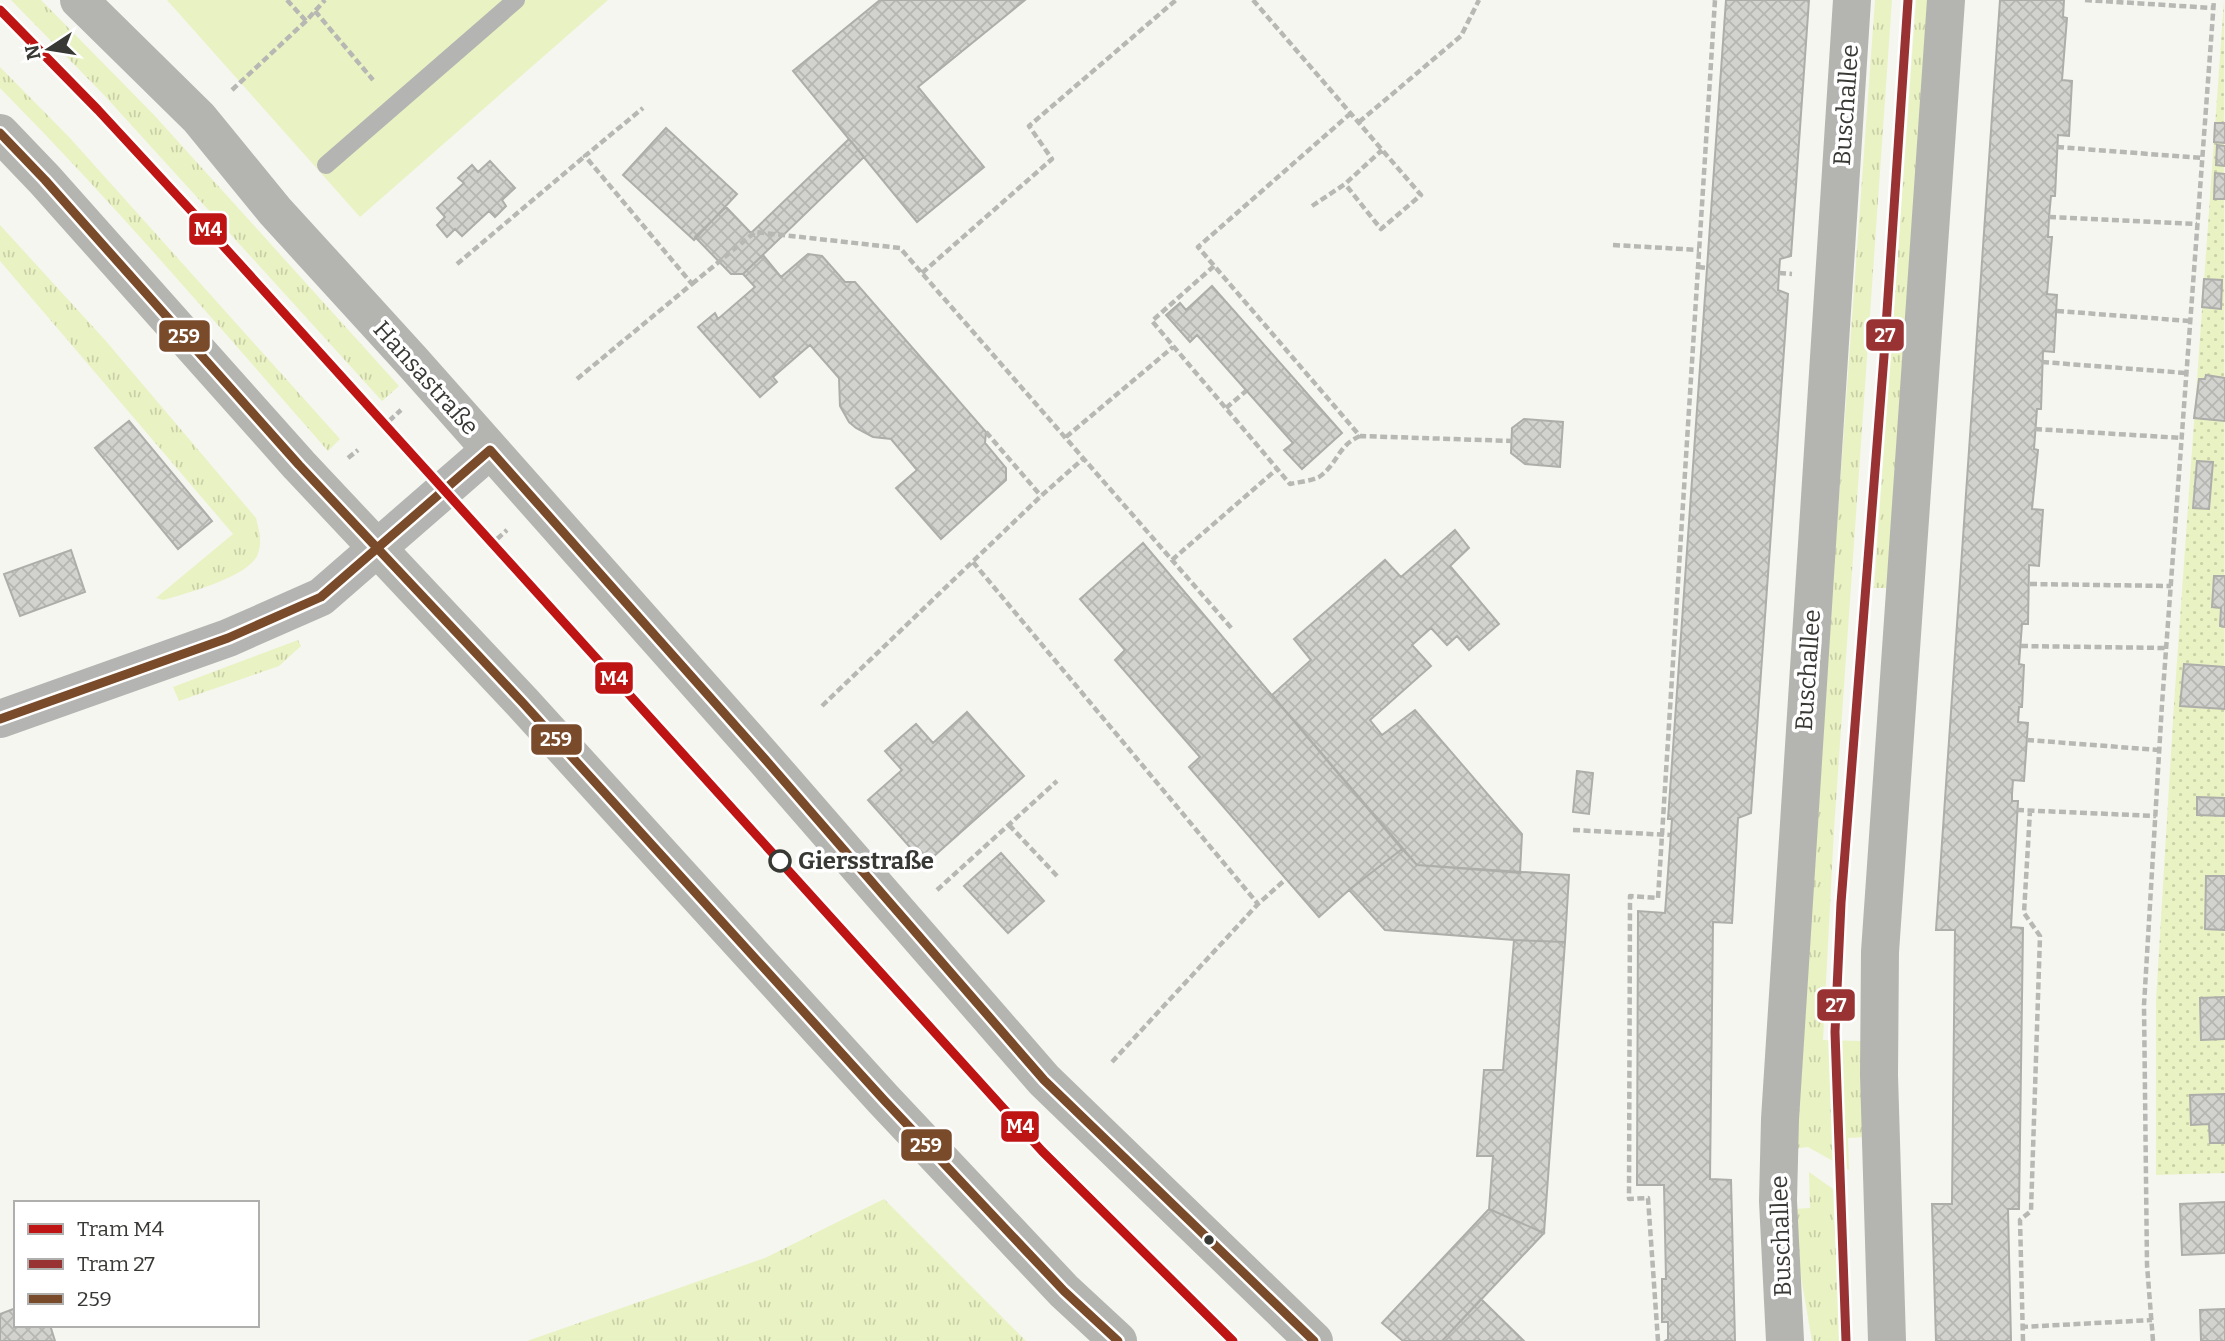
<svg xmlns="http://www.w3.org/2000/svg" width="2225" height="1341" viewBox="0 0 2225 1341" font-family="Bitter,serif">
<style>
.grass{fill:url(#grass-tufts)}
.garden{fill:url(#garden-dots)}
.pitch{fill:#e9f2c2}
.building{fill:url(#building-cross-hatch);stroke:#adadaa;stroke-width:2}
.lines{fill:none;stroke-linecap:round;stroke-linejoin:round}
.path{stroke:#b7b7b4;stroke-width:4.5;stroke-dasharray:7 3.5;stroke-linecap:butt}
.service{stroke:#b4b5b3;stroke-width:18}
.tertiary{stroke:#b4b5b3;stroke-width:38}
.secondary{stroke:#b4b5b1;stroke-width:38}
.bus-1-casing{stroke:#fff;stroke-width:14}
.bus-1{stroke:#7a4b2a;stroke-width:9}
.tram-1-casing{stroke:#fff;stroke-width:14}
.tram-2-casing{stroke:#fff;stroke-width:14}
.tram-1{stroke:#be1414;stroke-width:9}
.tram-2{stroke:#933;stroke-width:9}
.stop-dot{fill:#fff;stroke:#383935;stroke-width:3.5}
.bus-dot{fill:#383935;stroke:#fff;stroke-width:2.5}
.labels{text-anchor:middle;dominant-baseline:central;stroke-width:7;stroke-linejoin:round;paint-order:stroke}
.street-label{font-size:24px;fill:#383935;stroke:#fff}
.stop-label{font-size:24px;font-weight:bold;fill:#383935;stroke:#fff;text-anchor:start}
.line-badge{stroke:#fff;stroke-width:2.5}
.badge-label{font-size:19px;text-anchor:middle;font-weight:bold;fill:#fff}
</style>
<defs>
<pattern id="grass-tufts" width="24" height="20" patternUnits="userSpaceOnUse" patternTransform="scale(1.75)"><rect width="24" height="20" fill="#e9f2c2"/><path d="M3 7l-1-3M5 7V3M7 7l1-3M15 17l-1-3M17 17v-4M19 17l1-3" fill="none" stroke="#c9d0a7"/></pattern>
<pattern id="garden-dots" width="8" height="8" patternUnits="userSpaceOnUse" patternTransform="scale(1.75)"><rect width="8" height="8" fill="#e9f2c2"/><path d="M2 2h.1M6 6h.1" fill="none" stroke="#c9d0a7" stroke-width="1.8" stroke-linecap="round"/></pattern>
<pattern id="building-cross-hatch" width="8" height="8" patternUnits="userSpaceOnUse" patternTransform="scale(1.75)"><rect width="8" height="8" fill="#d2d3ce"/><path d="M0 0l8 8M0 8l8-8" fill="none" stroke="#b5b6b2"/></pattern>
</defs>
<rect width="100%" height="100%" fill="#f5f6f0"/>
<!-- grass -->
<path class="grass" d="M 11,0 L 41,0 L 154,115 L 399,386 L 382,401 L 105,96 Z
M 1875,0 L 1892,0 L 1834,829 L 1823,1040 L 1862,1041 L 1865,1137 L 1848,1138 L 1849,1170 L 1808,1147 L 1792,1149 Z
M 1916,0 L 1928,0 L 1887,588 L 1874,588 Z
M 0,67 L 69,137 L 340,439 L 328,451 C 221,329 115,204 0,88 Z
M 0,225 L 105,340 L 256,518 C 259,530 263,543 257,556 C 245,578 187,593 163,600 L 156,598 L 233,534 L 0,261 Z
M 298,640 L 301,646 L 279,666 L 179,701 L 173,687 Z
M 1809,1172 L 1833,1189 L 1840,1341 L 1812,1341 L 1799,1265 L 1794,1209 L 1810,1208 Z
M 884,1199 L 1026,1341 L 527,1341 L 765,1258 Z"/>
<!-- garden -->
<path class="garden" d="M 2224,0 L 2225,1173 L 2156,1175 L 2156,1001 L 2174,704 Z"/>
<!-- pitch -->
<path class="pitch" d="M 167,0 L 608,0 L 360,217 Z"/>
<!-- building -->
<path class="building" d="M 880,0 L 1025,0 L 918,87 L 984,167 L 917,222 L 793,71 Z
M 1726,0 L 1809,0 L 1791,256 L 1780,259 L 1779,273 L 1778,290 L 1788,294 L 1751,813 L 1738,818 L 1732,923 L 1713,922 L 1710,1179 L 1731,1180 L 1735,1341 L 1665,1341 L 1668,1339 L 1668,1322 L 1662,1322 L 1662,1279 L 1666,1279 L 1664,1185 L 1637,1185 L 1638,911 L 1665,913 L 1672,819 L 1668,819 Z
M 2000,0 L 2064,0 L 2063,17 L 2067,18 L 2062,80 L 2072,81 L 2069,136 L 2058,135 L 2055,196 L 2051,196 L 2049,217 L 2048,237 L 2052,237 L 2047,294 L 2057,295 L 2054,352 L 2043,351 L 2041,409 L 2037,409 L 2034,449 L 2038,450 L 2032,509 L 2043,510 L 2039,566 L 2029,565 L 2028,624 L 2022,624 L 2019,664 L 2024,665 L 2022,707 L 2019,707 L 2018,722 L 2028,723 L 2024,781 L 2013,780 L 2012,794 L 2012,801 L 2018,801 L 2011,927 L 2023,928 L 2019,1209 L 2008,1209 L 2011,1341 L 1936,1341 L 1932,1204 L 1952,1204 L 1955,930 L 1936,930 Z
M 2215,123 L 2225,123 L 2225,143 L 2214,142 Z
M 666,128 L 737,194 L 694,240 L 623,175 Z
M 849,139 L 864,157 L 743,274 L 731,274 L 695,237 L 726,207 L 751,233 Z
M 2217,145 L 2225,146 L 2225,166 L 2216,165 Z
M 490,161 L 515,188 L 502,200 L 506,206 L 495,217 L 489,211 L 462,236 L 455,229 L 447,237 L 437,225 L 445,217 L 437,208 L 464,183 L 458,178 L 472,165 L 478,172 Z
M 2215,173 L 2225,174 L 2225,199 L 2214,199 Z
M 808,254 L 822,256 L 845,282 L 855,282 L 986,432 L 985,443 L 1006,468 L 1006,480 L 941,539 L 896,488 L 917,470 L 891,439 L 873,437 L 856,428 L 849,422 L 840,406 L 839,378 L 810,345 L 773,377 L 777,382 L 760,397 L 698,327 L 715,313 L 718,319 L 755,287 L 743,274 L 763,255 L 781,277 Z
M 2204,279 L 2222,280 L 2221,309 L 2202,307 Z
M 1212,286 L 1342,433 L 1302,469 L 1284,450 L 1293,443 L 1197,335 L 1190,342 L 1166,315 L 1180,303 L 1186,310 Z
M 2206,375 L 2225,378 L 2225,421 L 2194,418 L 2199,379 L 2205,379 Z
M 1524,419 L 1563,422 L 1560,467 L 1525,464 L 1511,453 L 1512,428 Z
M 129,421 L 212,521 L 178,549 L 95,448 Z
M 2197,461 L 2213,462 L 2209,509 L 2193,508 Z
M 1455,530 L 1469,548 L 1450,566 L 1499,624 L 1469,650 L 1457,636 L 1447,645 L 1431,628 L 1412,645 L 1431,666 L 1370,720 L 1382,735 L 1415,710 L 1522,834 L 1520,873 L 1417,865 L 1272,695 L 1311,660 L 1294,639 L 1385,560 L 1401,577 Z
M 1143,543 L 1402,849 L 1349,890 L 1319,917 L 1189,767 L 1200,757 L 1115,660 L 1125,650 L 1080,599 Z
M 71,550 L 85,592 L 20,616 L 4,574 Z
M 2214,576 L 2225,576 L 2225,627 L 2220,626 L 2221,608 L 2212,607 Z
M 2184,664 L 2225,667 L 2225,709 L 2180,706 Z
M 967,712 L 1024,776 L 925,864 L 868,800 L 902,770 L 885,751 L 916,724 L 933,743 Z
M 1577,771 L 1593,773 L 1589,814 L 1573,812 Z
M 2197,797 L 2225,798 L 2225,816 L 2197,815 Z
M 1402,849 L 1417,865 L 1569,875 L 1565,942 L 1514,940 L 1385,930 L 1349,890 Z
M 1001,853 L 1044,901 L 1008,933 L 964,886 Z
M 2206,876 L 2225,876 L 2225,930 L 2205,929 Z
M 1514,940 L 1565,942 L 1544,1233 L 1489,1209 L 1493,1156 L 1477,1156 L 1484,1070 L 1503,1070 Z
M 2225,997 L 2225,1039 L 2201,1040 L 2200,998 Z
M 2225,1094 L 2225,1143 L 2210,1143 L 2209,1124 L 2191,1125 L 2190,1095 Z
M 2225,1202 L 2225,1253 L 2182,1255 L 2180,1204 Z
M 1489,1209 L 1544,1233 L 1442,1341 L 1403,1341 L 1382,1323 Z
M 1481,1299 L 1524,1341 L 1442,1341 Z
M 16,1308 L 16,1325 L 50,1325 L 55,1341 L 0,1341 L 0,1314 Z
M 2225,1309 L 2225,1341 L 2201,1341 L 2200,1310 Z"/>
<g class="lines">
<!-- path -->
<path class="path" d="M 287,0 L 306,21
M 1253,0 L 1421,195 L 1381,229 L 1345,184
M 2085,0 L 2213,8
M 315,11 L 373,80
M 232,90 L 306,21 L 325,0
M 1351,113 L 1198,247 L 1360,436 L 1512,441
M 1359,122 L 1461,36 L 1479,0
M 2057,147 L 2202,158
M 1312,206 L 1345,184 L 1382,150
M 2049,217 L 2197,224
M 1613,245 L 1699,250
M 457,264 L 585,156
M 1214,266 L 1152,321 L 1290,484 C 1299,482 1311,481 1319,477 C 1338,464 1337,446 1360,436
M 1698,267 L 1707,268
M 922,273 L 1052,159 L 1029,126 L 1176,0
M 1779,273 L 1792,274
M 692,284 L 755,232 L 900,248 L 1233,630
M 2057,311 L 2190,321
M 2042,362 L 2186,373
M 577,379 L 692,284 L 585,156 L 643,108
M 1226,408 L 1246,391
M 389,421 L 401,410
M 2035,429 L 2182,438
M 986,432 L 1041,496
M 1066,437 L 1173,347
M 348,458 L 358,450
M 497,539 L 507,530
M 1172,560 L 1277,469
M 973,562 L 1258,904
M 2030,584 L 2171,586
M 2021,646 L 2166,648
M 822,706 L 1041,496 L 1084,458
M 2027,740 L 2159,750
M 2017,810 L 2156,816
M 1009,825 L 1058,877
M 1573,830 L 1670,835
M 937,890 L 1057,781
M 1112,1062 L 1258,904 L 1286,879
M 2021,1327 L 2152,1320
M 1658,1341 L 1648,1198 L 1629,1199 L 1630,896 L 1658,898 L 1715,0
M 2023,1341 L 2020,1220 L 2031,1211 L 2040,936 L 2024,913 L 2030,811
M 2153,1341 L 2147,1265 L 2144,1005 L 2162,704 L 2214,0"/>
<!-- service -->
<path class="service" d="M 326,165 L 516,0"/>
<!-- tertiary -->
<path class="tertiary" d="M 0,719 L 228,638 L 321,597 L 490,450"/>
<!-- secondary -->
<path class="secondary" d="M 79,0 L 199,118 L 275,211 L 411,360 L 764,758 L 1044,1080 L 1314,1341
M 0,133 L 45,180 L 299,465 L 522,702 L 884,1100 L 1064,1291 L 1118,1341
M 1785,1341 L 1778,1201 L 1780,1119 L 1852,0
M 1887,1341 L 1879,1075 L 1880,952 L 1946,0"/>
<!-- bus-1 casing -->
<g class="bus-1-casing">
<path id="bus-1" d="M 0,133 L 45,180 L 299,465 L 522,702 L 884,1100 L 1064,1291 L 1118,1341
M 0,719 L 228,638 L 321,597 L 490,450 L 764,758 L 1044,1080 L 1314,1341"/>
</g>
<!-- bus-1 -->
<use href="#bus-1" class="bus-1"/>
<!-- tram-1 casing -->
<g class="tram-1-casing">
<path id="tram-1" d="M 0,10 L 98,110 L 208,229 L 1042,1151 L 1233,1341"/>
</g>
<!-- tram-2 casing -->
<g class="tram-2-casing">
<path id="tram-2" d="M 1846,1341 L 1835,1032 L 1841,903 L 1884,356 L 1908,0"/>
</g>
<!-- tram-1 -->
<use href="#tram-1" class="tram-1"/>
<!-- tram-2 -->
<use href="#tram-2" class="tram-2"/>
</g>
<!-- markers -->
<circle class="stop-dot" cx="780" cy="861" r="10"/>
<circle class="bus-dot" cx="1209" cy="1240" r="6"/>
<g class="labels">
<!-- street labels -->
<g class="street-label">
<text transform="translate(1846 105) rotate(-86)">Buschallee</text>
<text transform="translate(426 378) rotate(48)">Hansastraße</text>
<text transform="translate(1808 670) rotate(-86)">Buschallee</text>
<text transform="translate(1781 1236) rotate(-92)">Buschallee</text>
</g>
<!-- stop labels -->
<g class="stop-label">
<text x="798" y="861">Giersstraße</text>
</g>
</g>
<g class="line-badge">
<rect x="188" y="212" width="40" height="34" rx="7" fill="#be1414"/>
<rect x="1865" y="318" width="40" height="34" rx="7" fill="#933"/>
<rect x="158" y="319" width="53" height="34" rx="7" fill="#7a4b2a"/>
<rect x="594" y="661" width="40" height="34" rx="7" fill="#be1414"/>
<rect x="530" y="723" width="53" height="33" rx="7" fill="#7a4b2a"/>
<rect x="1816" y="988" width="40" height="34" rx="7" fill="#933"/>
<rect x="1000" y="1110" width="40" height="33" rx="7" fill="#be1414"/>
<rect x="900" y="1128" width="53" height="34" rx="7" fill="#7a4b2a"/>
</g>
<g class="badge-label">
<text x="208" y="236">M4</text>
<text x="1885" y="342">27</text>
<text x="184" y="343">259</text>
<text x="614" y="685">M4</text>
<text x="556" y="746">259</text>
<text x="1836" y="1012">27</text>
<text x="1020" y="1133">M4</text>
<text x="926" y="1152">259</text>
</g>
<!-- legend -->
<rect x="14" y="1201" width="245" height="126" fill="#ffffff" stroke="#afb0ae" stroke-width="2"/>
<rect x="28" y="1224" width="35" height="10" fill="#be1414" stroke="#afb0ae" stroke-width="2"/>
<text x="77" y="1236" font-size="21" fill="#383935">Tram M4</text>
<rect x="28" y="1259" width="35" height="10" fill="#993333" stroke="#afb0ae" stroke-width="2"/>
<text x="77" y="1271" font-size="21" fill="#383935">Tram 27</text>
<rect x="28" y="1294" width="35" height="10" fill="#7a4b2a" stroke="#afb0ae" stroke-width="2"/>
<text x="77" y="1306" font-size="21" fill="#383935">259</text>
<!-- north arrow -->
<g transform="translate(49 49) rotate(258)" stroke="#ffffff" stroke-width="5" paint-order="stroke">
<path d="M0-5L12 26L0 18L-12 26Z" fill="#383935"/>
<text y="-10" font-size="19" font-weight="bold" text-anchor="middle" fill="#383935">N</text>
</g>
</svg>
